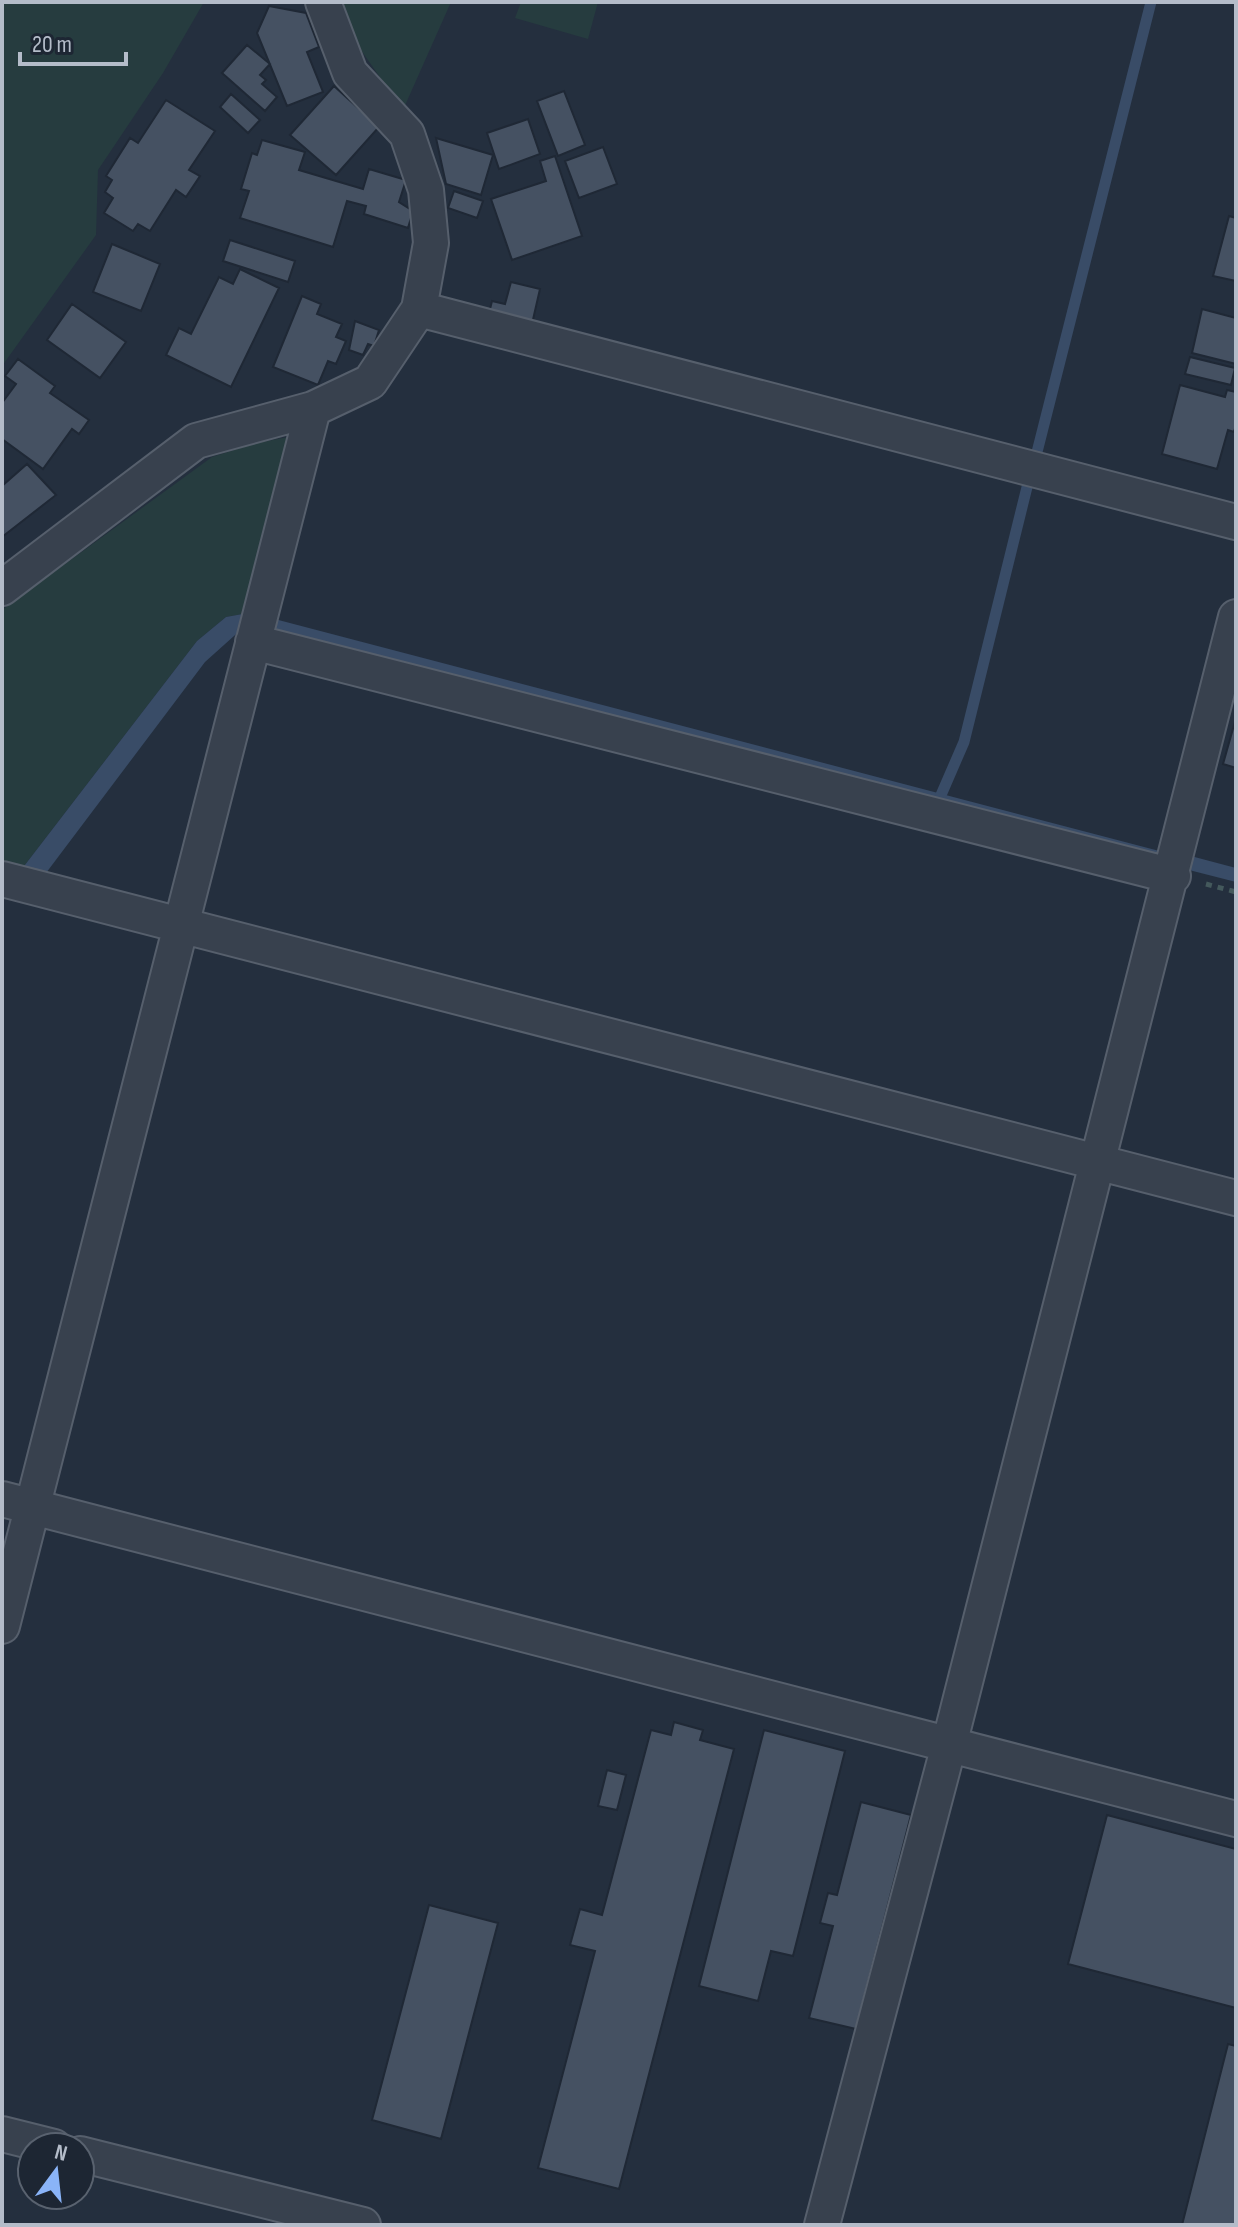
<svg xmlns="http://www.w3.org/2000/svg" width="1238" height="2227" viewBox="0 0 1238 2227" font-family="'Sofia Sans Condensed',sans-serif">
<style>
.green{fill:#263c3f}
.water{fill:#394c67}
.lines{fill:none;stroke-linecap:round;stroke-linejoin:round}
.stream{stroke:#394c67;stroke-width:11}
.building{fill:#455162;stroke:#1f2835;stroke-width:2}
.minor-casing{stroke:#565f6c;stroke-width:38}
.path{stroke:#44595c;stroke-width:5;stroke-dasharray:6 6;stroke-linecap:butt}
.minor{stroke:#38414e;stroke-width:34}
</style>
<rect width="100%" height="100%" fill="#242f3e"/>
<!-- green -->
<path class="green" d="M 2,2 L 204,2 L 163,73 L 98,170 L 96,235 L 2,366 Z
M 341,2 L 451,2 L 403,110 L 356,43 Z
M 521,2 L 598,2 L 588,39 L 515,18 Z
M 294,436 L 248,613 L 226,617 L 197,641 L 18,874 L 2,870 L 2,610 L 212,457 L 257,443 Z"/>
<!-- water -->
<path class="water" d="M 248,613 L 244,627 L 205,662 L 40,881 L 18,874 L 197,641 L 226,617 Z
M 267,617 L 1167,853 L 1153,865 L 262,634 Z
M 1187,855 L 1236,868 L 1236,882 L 1189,870 Z"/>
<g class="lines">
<!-- stream -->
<path class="stream" d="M 1035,460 L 1151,2
M 938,802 L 964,742 L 1030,475"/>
</g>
<!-- building -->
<path class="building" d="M 269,6 L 306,13 L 319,47 L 307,52 L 323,92 L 287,106 L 257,33 Z
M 247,45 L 270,64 L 260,75 L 266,80 L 262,84 L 277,97 L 265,111 L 222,73 Z
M 334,86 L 379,127 L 336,175 L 290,135 Z
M 564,91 L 585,145 L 558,156 L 537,101 Z
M 231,94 L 260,120 L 248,133 L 220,107 Z
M 166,100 L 215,131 L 189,170 L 200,176 L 186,197 L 176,190 L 150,231 L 138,224 L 133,231 L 104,213 L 113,198 L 105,192 L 112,180 L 106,176 L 130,138 L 138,143 Z
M 528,119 L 540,154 L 499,169 L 487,133 Z
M 436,138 L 493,155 L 481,195 L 446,184 Z
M 262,140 L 305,152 L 299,170 L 363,189 L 369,169 L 406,180 L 399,202 L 413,211 L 408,228 L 364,214 L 366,206 L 347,201 L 333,247 L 240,218 L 249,191 L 241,189 L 252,153 L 257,155 Z
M 603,147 L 617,184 L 579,198 L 565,161 Z
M 555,156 L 582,236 L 512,260 L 491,199 L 546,181 L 540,161 Z
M 454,191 L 483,201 L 477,218 L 448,208 Z
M 1229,216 L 1236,218 L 1236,281 L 1213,276 Z
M 230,240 L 295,261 L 288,282 L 223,261 Z
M 112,244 L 160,264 L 141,311 L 93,292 Z
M 240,269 L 279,288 L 231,387 L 166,355 L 179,328 L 191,334 L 219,277 L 233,284 Z
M 511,282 L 540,289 L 532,324 L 489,313 L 492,301 L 505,304 Z
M 302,296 L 321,304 L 317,314 L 342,324 L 336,337 L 346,341 L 336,364 L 328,361 L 318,385 L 273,367 Z
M 72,304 L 126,342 L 100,378 L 47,340 Z
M 1202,309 L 1236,318 L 1236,364 L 1192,353 Z
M 355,321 L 379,330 L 374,346 L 368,344 L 363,355 L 349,350 Z
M 1190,357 L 1235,368 L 1231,385 L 1185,374 Z
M 18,359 L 55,386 L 50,393 L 89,420 L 79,434 L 72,429 L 43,469 L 2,439 L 2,403 L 16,384 L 5,376 Z
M 1180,385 L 1225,397 L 1227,390 L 1236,392 L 1236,425 L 1234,432 L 1228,430 L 1217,469 L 1162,454 Z
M 27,464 L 56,495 L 2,537 L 2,486 Z
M 1236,718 L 1236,768 L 1223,764 Z
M 674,1722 L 703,1730 L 700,1740 L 734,1749 L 619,2189 L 538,2168 L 595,1951 L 570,1945 L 580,1909 L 602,1915 L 651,1730 L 671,1735 Z
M 764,1730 L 845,1751 L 793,1956 L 771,1951 L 758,2001 L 699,1986 Z
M 607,1770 L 626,1775 L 617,1810 L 598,1806 Z
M 861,1802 L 911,1815 L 856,2029 L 809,2018 L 833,1926 L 820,1923 L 828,1893 L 837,1895 Z
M 1107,1815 L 1236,1849 L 1236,2008 L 1068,1964 Z
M 429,1905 L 498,1923 L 441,2139 L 372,2120 Z
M 1228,2044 L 1236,2046 L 1236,2225 L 1182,2225 Z"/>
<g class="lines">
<!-- minor casing -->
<g class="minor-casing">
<path id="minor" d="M 419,309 L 1236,522
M 2,588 L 196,441 L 313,409 L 370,382 L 419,309 L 431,243 L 426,190 L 407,134 L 350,73 L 323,2
M 253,642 L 1173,876
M 2,879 L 1236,1198
M 2,1499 L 1236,1819
M 2,1626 L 313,409
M 2,2134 L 54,2147
M 80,2154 L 363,2225
M 822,2225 L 949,1745 L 1236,617"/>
</g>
<!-- path -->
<path class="path" d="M 1206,884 L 1236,892"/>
<!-- minor -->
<use href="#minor" class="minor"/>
</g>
<!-- border -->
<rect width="1238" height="2227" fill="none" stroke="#b4bcc9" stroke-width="8"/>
<!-- north arrow -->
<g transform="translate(56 2171) rotate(15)"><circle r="38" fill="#1d2633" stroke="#59626f" stroke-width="2"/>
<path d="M0-6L14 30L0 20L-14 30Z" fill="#8ab4f8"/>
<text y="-12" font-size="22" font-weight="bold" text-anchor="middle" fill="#b4bcc9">N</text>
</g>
<!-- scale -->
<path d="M20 52v12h106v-12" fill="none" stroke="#b4bcc9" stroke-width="4"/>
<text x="32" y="52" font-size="24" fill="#b4bcc9" stroke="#1d2633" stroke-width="6" paint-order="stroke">20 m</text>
</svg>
